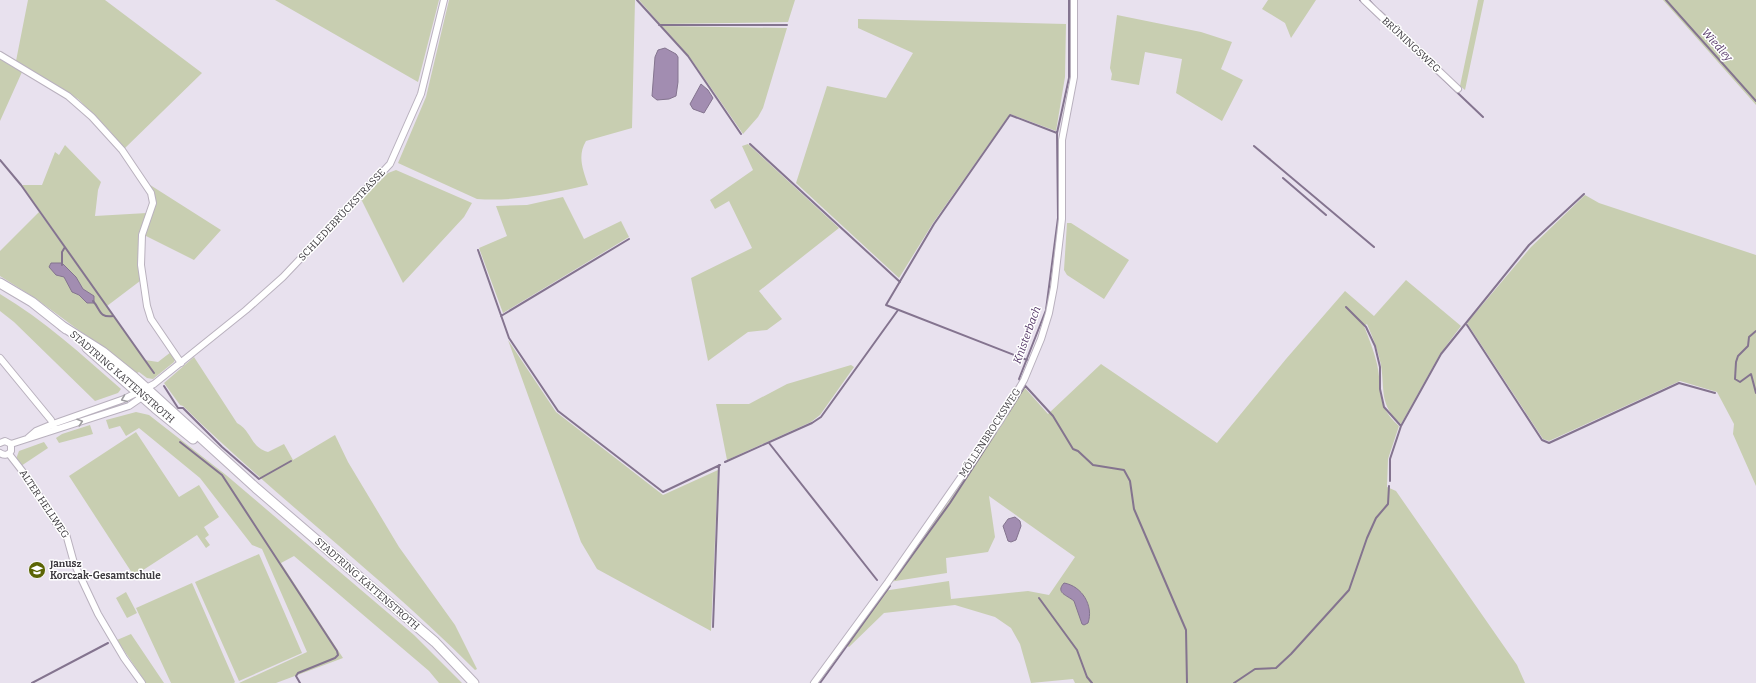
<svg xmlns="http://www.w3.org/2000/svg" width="1756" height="683" viewBox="0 0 1756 683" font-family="Bitter,serif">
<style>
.green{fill:#c8ceb1}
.water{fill:#a28db1;stroke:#84748f}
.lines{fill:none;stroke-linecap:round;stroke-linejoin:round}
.stream{stroke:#84748f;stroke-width:2}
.street-casing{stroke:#b9b1be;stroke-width:8}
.secondary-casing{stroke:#b9b1be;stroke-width:11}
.street{stroke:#fff;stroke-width:6}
.secondary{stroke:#fff;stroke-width:9}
.oneway{stroke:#9e9da0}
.labels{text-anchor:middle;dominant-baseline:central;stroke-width:3;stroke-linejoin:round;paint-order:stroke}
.street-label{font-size:10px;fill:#3e3b40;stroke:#fff}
.poi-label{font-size:10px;font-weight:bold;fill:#3e3b40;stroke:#fff;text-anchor:start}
.water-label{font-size:11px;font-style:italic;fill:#543667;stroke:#fff}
</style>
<rect width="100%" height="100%" fill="#e8e1ee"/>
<!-- green -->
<path class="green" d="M 28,0 L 105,0 L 202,73 L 124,149 L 110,131 L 78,99 L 16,61 Z
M 275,0 L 439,0 L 418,82 Z
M 449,0 L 635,0 L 632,128 L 586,141 C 577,156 583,170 588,185 C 552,193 515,202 477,199 L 398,163 L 426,97 Z
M 639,0 L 795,0 L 788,22 L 660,24 Z
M 1268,0 L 1316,0 L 1291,38 L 1285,23 L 1262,9 Z
M 1478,0 L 1484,0 L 1465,90 L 1460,86 Z
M 1663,0 L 1756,0 L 1756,105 Z
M 1117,15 L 1201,32 L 1232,42 L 1221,69 L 1243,80 L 1222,121 L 1176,93 L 1182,59 L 1145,52 L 1139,85 L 1111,80 L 1112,74 L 1110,68 Z
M 858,19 L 1066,24 L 1065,77 L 1056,131 L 1010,114 L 933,223 L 899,278 L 796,183 L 827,86 L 886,98 L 913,53 L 858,28 Z
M 662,26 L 787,28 L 763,108 L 758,117 L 743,134 L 689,56 Z
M 0,59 L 22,72 L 0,121 Z
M 748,144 L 839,228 L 759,291 L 782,319 L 767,330 L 748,332 L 708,361 L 691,278 L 752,248 L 729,201 L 715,209 L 710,200 L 753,170 L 742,146 Z
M 65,145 L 101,182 L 98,190 L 95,216 L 147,213 L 139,265 L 140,281 L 107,306 L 22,185 L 42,185 L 55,152 L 59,155 Z
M 396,170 L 472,203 L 464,217 L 403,283 L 361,199 L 388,173 Z
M 147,183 L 221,230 L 194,260 L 144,235 L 156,203 Z
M 1585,195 L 1599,203 L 1756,255 L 1756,486 L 1733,434 L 1734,424 L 1717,392 L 1680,381 L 1549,441 L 1543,439 L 1467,323 L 1531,247 Z
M 563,197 L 584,239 L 621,221 L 629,237 L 503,313 L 479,248 L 507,236 L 496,206 L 527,205 Z
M 39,212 L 145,360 L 158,362 L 171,352 L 175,359 L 174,362 L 153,379 L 147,378 L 139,372 L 137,373 L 35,298 L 0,276 L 0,251 Z
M 1067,223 L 1071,223 L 1129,260 L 1104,299 L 1067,275 L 1064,270 Z
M 1406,280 L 1461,326 L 1440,354 L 1401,424 C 1379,405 1385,391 1381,365 C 1378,350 1373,338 1367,324 L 1364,326 C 1369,339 1374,351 1377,364 C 1383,392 1375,404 1399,426 L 1388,459 L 1387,487 L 1396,491 L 1517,665 L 1525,683 L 1075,683 L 1073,679 L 1031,683 L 1020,644 L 1011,628 L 995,617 L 955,605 L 884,613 L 849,647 L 844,644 L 883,591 L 949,581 L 951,599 L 1028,591 L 1049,595 L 1075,557 L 989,496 L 995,537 L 988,552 L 946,558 L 947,573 L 889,582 L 948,503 L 1024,387 L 1048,414 L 1101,364 L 1217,443 L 1286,359 L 1345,291 L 1374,316 Z
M 0,294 C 44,320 82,355 121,389 L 118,393 L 95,401 L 14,322 L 0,311 Z
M 508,340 L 556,412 L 663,495 L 718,470 L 711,631 L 597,569 L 581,542 Z
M 194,357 L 237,423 C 252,431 250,447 268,452 L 284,444 L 293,460 L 335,435 L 348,462 L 399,547 L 455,625 L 477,669 L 475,670 C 383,577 277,499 183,406 L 180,405 L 164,383 Z
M 851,365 L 854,367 L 820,415 L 811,422 L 727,460 L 716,404 L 749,404 L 787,384 Z
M 136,412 L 149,415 L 226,475 L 414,635 L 462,683 L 439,683 L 429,671 L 294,556 L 281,563 L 343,658 L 276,683 L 239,683 L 307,652 L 262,549 L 252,545 L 200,478 L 139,428 L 126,436 L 120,426 L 109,429 L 106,420 Z
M 90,425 L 93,434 L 59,443 L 56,438 L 62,434 Z
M 136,432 L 179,497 L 199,485 L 219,517 L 204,527 L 209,535 L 205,538 L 210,545 L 206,548 L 197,535 L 134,576 L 69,476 Z
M 44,442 L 48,448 L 21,466 L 16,459 L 19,451 Z
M 259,554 L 302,653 L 239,681 L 195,582 Z
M 192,583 L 235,682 L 234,683 L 171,683 L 136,608 Z
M 126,592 L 137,613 L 127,618 L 116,598 Z
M 131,634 L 164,683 L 146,683 L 117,640 Z"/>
<!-- water -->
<path class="water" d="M 665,48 L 676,54 L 678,57 L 678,82 L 676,96 L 669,99 L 657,100 L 652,96 L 655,57 L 658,50 Z
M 701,84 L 708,90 L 713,98 L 704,113 L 693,109 L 690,104 Z
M 51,263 L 62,263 L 76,277 L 83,289 L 94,296 L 94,303 L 87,303 L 79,295 L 72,292 L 64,277 L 56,275 L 49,267 Z
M 1015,517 L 1020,521 L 1021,526 L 1016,540 L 1011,542 L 1008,541 L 1003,526 L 1008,519 Z
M 1064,583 C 1082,586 1094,606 1088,623 L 1084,625 L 1082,624 L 1074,601 C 1067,595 1055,593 1064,583 Z"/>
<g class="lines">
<!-- stream -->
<path class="stream" d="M 637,0 L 688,56 L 741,134
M 1069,0 L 1069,78 L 1057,133 L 1058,218 L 1046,310 L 1019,379 L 1053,416 L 1073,449 L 1078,451 L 1093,465 L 1124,470 L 1130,481 L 1134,509 L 1186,630 L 1187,683
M 1360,0 L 1483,117
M 1369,0 L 1375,7
M 1666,0 L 1756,101
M 1380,11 L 1436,64
M 659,25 L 787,25
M 750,144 L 900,282
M 1254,146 L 1374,247
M 0,160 L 21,185 L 154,373
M 1283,178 L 1326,215
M 478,250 L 509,338 L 558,411 L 663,492 L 720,465
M 62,265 L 62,252 L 65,247
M 93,301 C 101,310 99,318 113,316
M 1346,307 L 1366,327 L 1375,346 L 1380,367 L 1380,389 L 1384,407 L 1401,426
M 501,316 L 629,239
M 1467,325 L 1542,440 L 1549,443 L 1679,383 L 1715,393
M 1756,331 L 1749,337 L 1748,346 L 1738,356 L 1736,362 L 1735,379 L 1740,382 L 1751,374 L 1756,393
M 1027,360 L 886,305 L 934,224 L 1010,115 L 1057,133
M 164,386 L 178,408 L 183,408 L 222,447 L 259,479 L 291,461
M 1007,415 L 1025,386
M 180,442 L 222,475 L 337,651 L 338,655 L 335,658 L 298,673 L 296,676 L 300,683
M 769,443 L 877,580
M 725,462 L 812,423 L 821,417 L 898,310
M 1390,481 L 1390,459 L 1401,426 L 1441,354 L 1529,245 L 1584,194
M 895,579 L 950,503 L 996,432
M 1039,598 L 1077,650 L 1087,677 L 1092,683
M 713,627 L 719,465
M 32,683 L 108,643
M 820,683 L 890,586
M 1234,683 L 1255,669 L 1276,668 L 1291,654 L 1349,590 L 1367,538 L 1376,518 L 1388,504 L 1389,486"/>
<!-- street casing -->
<g class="street-casing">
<path id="street" d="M 1364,0 L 1458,89
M 0,55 L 68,96 L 92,117 L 122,150 L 151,193 L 153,203 L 142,235 L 141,265 L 147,306 L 151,319 L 181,363
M 0,358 L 51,420 L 54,427
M 28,438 L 36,431 L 53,424 L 124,399 L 154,384 L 246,310 L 283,277 L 390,164 L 421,94 L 444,0
M 0,443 L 5,441 L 11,444
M 11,444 L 129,406 L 145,395
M 0,453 C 4,456 9,455 11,451 L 11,444
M 9,454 L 30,481 L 56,523 L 66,534 L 74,563 L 98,614 L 124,658 L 142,683
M 814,683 L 888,582 L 1000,421 L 1024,380 L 1041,339 L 1049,313 L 1054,287 L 1062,219 L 1062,140 L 1074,77 L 1074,0"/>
</g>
<!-- secondary casing -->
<g class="secondary-casing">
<path id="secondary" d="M 0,283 L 32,302 L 66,329
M 62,326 L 103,352 L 134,377 L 256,488 L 435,642 L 474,683
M 87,348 L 155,408 L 193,439"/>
</g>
<!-- street -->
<use href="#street" class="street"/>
<!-- secondary -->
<use href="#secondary" class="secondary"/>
</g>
<!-- one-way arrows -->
<defs><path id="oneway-chevron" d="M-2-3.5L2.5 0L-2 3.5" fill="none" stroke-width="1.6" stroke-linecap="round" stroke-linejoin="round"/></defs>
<g class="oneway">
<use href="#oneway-chevron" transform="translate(124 399) rotate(158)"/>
<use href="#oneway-chevron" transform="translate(80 422) rotate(-18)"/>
</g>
<!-- icons -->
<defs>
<g id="school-disc" transform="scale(0.9)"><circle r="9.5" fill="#5b6404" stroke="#fff"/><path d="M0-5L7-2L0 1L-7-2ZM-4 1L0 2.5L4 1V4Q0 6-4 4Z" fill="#fff"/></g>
</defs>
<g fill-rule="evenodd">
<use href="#school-disc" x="37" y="570"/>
</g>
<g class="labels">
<!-- street labels -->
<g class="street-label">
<text transform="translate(1411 45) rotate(43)">BRÜNINGSWEG</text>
<text transform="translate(342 215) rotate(-47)">SCHLEDEBRÜCKSTRASSE</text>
<text transform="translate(122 377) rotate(41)">STADTRING KATTENSTROTH</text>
<text transform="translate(990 433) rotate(-57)">MÖLLENBROCKSWEG</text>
<text transform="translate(44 504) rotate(56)">ALTER HELLWEG</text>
<text transform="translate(367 584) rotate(41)">STADTRING KATTENSTROTH</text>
</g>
<!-- poi labels -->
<g class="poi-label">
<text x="50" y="564">Janusz<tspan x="50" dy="12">Korczak-Gesamtschule</tspan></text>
</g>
<!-- water labels -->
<g class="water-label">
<text transform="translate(1717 45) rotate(48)">Wiedley</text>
<text transform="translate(1027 335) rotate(-70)">Knisterbach</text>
</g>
</g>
</svg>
